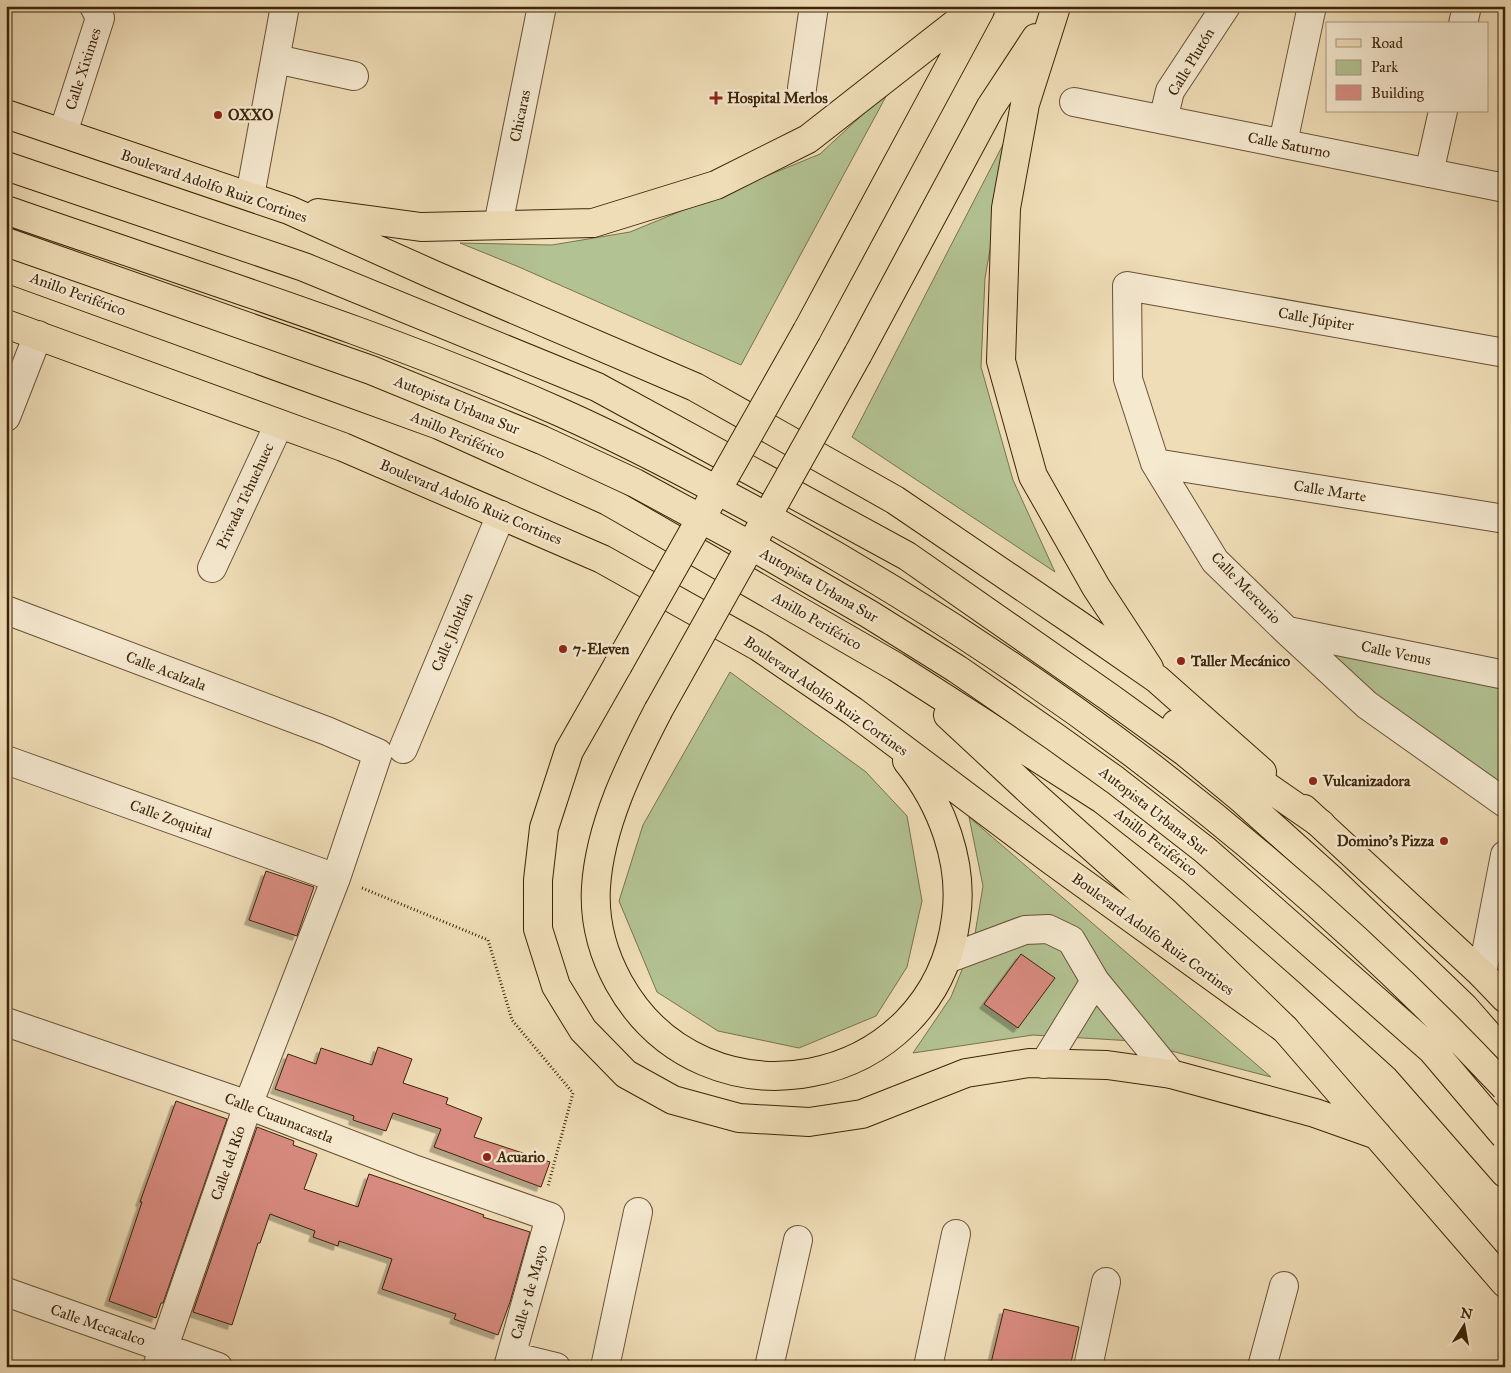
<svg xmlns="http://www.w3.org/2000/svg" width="1511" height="1373" viewBox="0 0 1511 1373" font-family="'IM FELL Great Primer',serif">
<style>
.green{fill:#b3c293;stroke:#78734d}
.building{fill:#d88b80;stroke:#3c2407;filter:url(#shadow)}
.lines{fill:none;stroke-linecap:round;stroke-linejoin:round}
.minor-casing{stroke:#695233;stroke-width:30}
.major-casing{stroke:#3c2407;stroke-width:30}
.highway-casing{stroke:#3c2407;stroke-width:30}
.path{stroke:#3c2407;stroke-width:3;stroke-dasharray:1 2.5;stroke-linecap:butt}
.minor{stroke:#f5e9d0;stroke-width:28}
.major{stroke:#efddb7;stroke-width:28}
.highway{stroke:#efddb7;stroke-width:28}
.major-bridge-casing{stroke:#3c2407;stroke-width:30;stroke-linecap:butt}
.highway-bridge-casing{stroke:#3c2407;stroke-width:30;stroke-linecap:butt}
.major-bridge{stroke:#efddb7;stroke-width:28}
.highway-bridge{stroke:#efddb7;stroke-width:28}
.poi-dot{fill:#8f2418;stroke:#f5e9d0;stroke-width:2}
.labels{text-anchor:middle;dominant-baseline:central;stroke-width:5;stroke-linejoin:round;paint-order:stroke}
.street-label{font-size:15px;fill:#3c2407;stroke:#f5e9d0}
.poi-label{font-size:15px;font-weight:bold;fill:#3c2407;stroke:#f5e9d0;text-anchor:start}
</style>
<defs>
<filter id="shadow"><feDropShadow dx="-4.5" dy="4.5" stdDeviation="0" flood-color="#0004"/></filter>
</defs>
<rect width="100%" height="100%" fill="#efddb7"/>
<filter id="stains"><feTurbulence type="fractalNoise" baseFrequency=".004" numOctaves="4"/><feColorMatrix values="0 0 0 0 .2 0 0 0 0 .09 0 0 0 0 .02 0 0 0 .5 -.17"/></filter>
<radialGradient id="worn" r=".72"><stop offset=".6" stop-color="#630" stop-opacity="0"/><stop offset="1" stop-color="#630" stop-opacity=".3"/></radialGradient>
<!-- green -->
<path class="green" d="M 890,89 L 741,365 L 519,267 L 460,243 L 552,245 L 630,232 L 820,154 Z
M 1011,129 L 985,278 L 981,367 L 1013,480 L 1055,572 L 852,437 Z
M 1287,631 L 1505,675 L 1505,803 Z
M 730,672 L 866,772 L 907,816 L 922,901 L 907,967 L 876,1016 L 799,1048 L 718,1031 L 657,992 L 619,901 L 643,825 Z
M 969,817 L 1271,1077 L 1133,1041 L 1033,1035 L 913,1053 L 951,997 L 974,940 L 983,886 Z"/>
<!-- building -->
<path class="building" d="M 266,871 L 314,887 L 297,936 L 249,920 Z
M 1021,954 L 1055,978 L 1018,1028 L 984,1004 Z
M 378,1047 L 412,1059 L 403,1083 L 448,1098 L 446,1104 L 482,1118 L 474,1137 L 550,1162 L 541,1187 L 434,1147 L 441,1129 L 393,1113 L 386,1131 L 353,1120 L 354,1116 L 275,1089 L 288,1054 L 316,1064 L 321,1048 L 372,1065 Z
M 176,1101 L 227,1119 L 163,1303 L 161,1303 L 156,1318 L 109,1301 L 142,1202 L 140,1202 Z
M 257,1127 L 294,1141 L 293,1145 L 317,1154 L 304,1189 L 358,1207 L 369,1174 L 410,1188 L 484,1215 L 483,1217 L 530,1232 L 510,1302 L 498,1335 L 454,1319 L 456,1314 L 382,1289 L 392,1259 L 339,1241 L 338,1246 L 313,1237 L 315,1231 L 270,1214 L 260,1243 L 258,1243 L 232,1325 L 193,1312 Z
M 1004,1309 L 1079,1327 L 1070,1367 L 990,1367 Z"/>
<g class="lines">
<!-- minor casing -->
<g class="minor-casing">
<path id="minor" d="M 1463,24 L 1467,6
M 276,59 L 354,76
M 802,88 L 814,6
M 1074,102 L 1505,188
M 1163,120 L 1170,91 L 1226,6
M 63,133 L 100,18 L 94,6
M 1283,143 L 1312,6
M 1429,173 L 1443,111
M 250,196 L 285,6
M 498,225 L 542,6
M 1505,353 L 1127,286 L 1128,379 L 1155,463 L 1215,561 L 1287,631 L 1367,705 L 1505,803
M 6,417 L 38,335
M 1155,463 L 1505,519
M 212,568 L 279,424
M 6,610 L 327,731 L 378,753 L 336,878 L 248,1105 L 157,1367
M 1288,631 L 1505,675
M 403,749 L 501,515
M 6,760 L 336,878
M 947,959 L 1025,930 L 1048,929 L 1071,940 L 1095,981 L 1171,1074
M 1482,974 L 1505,855
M 6,1022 L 248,1105 L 416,1170 L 550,1217 L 508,1367
M 1044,1064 L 1095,981
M 6,1292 L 218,1367
M 511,1356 L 556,1367
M 605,1367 L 638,1212
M 769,1367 L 798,1240
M 928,1367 L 956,1234
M 1088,1367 L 1106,1282
M 1262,1367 L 1284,1286"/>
</g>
<!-- major casing -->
<g class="major-casing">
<path id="major" d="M 1055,10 L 1025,104 L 1006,208 L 1001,361 L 1033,476 L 1096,587 L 1149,668
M 6,114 L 289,210 L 434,275 L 695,387 L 895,500 L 1076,623 L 1157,679 L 1262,772
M 318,213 L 421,227 L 593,223 L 716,185 L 808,139 L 978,6
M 6,324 L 343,447 L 602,559 L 759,647 L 853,711 L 1051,860 L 1285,1029 L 1505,1283
M 807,331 L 980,10
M 858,354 L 990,108 L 1036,38
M 618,665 L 569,751 L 544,828 L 538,880 L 538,929 L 556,986 L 583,1030 L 626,1074 L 673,1100 L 739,1118 L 809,1122 L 862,1114 L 966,1073 L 1029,1063 L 1107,1065 L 1171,1074 L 1315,1113 L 1377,1135
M 658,711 C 630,765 600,825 596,887 C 594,920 603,954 619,983 C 704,1135 934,1091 956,918 C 964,863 942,804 907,761
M 1304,809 L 1482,974 L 1505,998"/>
</g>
<!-- highway casing -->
<g class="highway-casing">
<path id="highway" d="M 6,166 L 304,267 L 597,387 L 907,556 L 1109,697 L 1185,752 L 1243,800 L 1332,880 L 1464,1007 L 1505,1054
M 6,268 L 439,425 L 608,501 L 896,667 L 1102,799 L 1193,870 L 1308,971 L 1406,1060 L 1505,1173
M 948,715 L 1035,796 L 1166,913 L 1285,1029
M 1176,724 L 1321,824"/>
</g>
<!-- path -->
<path class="path" d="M 362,888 L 488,940 L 512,1020 L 573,1093 L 548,1186"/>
<!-- minor -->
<use href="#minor" class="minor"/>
<!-- major -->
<use href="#major" class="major"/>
<!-- highway -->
<use href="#highway" class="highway"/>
<!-- major-bridge casing -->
<g class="major-bridge-casing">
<path id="major-bridge" d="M 618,665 L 807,331
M 658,711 L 858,354"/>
</g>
<!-- highway-bridge casing -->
<g class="highway-bridge-casing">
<path id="highway-bridge" d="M 6,210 C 192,275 382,333 562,413 C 618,438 674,467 728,496 C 1017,649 1281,848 1505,1087
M 6,242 L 371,370 L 542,440 L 635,483 L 757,549 L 869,614 L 957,669 L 1055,737 L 1115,780 L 1205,850 L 1432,1050 L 1505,1136"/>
</g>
<!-- major-bridge -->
<use href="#major-bridge" class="major-bridge"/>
<!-- highway-bridge -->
<use href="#highway-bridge" class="highway-bridge"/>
</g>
<!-- markers -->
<g class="poi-dot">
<path d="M713.5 90.5h5v5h5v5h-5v5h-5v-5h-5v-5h5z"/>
<circle cx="218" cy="115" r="5"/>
<circle cx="563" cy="649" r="5"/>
<circle cx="1181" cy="661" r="5"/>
<circle cx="1313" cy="781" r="5"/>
<circle cx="1444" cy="841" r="5"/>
<circle cx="487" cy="1157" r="5"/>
</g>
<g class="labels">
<!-- street labels -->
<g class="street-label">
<text transform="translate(1191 62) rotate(-59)">Calle Plutón</text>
<text transform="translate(83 69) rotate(-72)">Calle Xiximes</text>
<text transform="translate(520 116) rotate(-78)">Chicaras</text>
<text transform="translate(1289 145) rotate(11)">Calle Saturno</text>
<text transform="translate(214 186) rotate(19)">Boulevard Adolfo Ruiz Cortines</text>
<text transform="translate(78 294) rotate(20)">Anillo Periférico</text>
<text transform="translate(1316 319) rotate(10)">Calle Júpiter</text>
<text transform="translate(457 405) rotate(22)">Autopista Urbana Sur</text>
<text transform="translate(458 435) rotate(23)">Anillo Periférico</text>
<text transform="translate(1330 491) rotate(9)">Calle Marte</text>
<text transform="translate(245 496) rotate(-65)">Privada Tehuehuec</text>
<text transform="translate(471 502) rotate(23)">Boulevard Adolfo Ruiz Cortines</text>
<text transform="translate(819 585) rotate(30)">Autopista Urbana Sur</text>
<text transform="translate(1246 588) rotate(46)">Calle Mercurio</text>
<text transform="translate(817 621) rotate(30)">Anillo Periférico</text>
<text transform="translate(452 632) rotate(-67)">Calle Jiloltlán</text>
<text transform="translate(1396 653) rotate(12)">Calle Venus</text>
<text transform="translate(166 671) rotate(21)">Calle Acalzala</text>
<text transform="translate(826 696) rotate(35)">Boulevard Adolfo Ruiz Cortines</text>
<text transform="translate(1154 811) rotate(38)">Autopista Urbana Sur</text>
<text transform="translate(171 819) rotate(20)">Calle Zoquital</text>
<text transform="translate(1156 842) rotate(38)">Anillo Periférico</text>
<text transform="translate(1153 934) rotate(36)">Boulevard Adolfo Ruiz Cortines</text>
<text transform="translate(279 1118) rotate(21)">Calle Cuaunacastla</text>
<text transform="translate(228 1163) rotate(-71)">Calle del Río</text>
<text transform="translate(529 1292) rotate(-74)">Calle 5 de Mayo</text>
<text transform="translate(98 1325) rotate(19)">Calle Mecacalco</text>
</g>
<!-- poi labels -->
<g class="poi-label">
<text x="727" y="98">Hospital Merlos</text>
<text x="228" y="115">OXXO</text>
<text x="573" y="649">7-Eleven</text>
<text x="1191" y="661">Taller Mecánico</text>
<text x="1323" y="781">Vulcanizadora</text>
<text x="1434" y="841" text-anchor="end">Domino's Pizza</text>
<text x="497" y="1157">Acuario</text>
</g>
</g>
<!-- margin -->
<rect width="1511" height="1373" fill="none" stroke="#efddb7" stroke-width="25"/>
<rect x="8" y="8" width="1496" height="1358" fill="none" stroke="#3c2407" stroke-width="2.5"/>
<rect x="12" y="12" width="1486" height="1348" fill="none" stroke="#3c2407"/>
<!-- legend -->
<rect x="1326" y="22" width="162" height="90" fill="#f5e9d0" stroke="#ab9a80"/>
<rect x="1336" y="39" width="25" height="8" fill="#efddb7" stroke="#ab9a80"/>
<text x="1371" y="48" font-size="15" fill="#3c2407">Road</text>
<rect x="1336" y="60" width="25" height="15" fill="#b3c293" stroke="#ab9a80"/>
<text x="1371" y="72" font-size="15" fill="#3c2407">Park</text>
<rect x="1336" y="85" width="25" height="15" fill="#d88b80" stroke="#ab9a80"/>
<text x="1371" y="98" font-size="15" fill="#3c2407">Building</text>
<!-- north arrow -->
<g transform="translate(1464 1326) rotate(11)" stroke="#f5e9d0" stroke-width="4" paint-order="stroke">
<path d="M0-4L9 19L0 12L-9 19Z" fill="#3c2407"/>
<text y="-8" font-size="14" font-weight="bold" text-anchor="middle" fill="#3c2407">N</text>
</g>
<rect width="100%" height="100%" filter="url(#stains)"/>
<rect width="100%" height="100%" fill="url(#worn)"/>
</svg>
